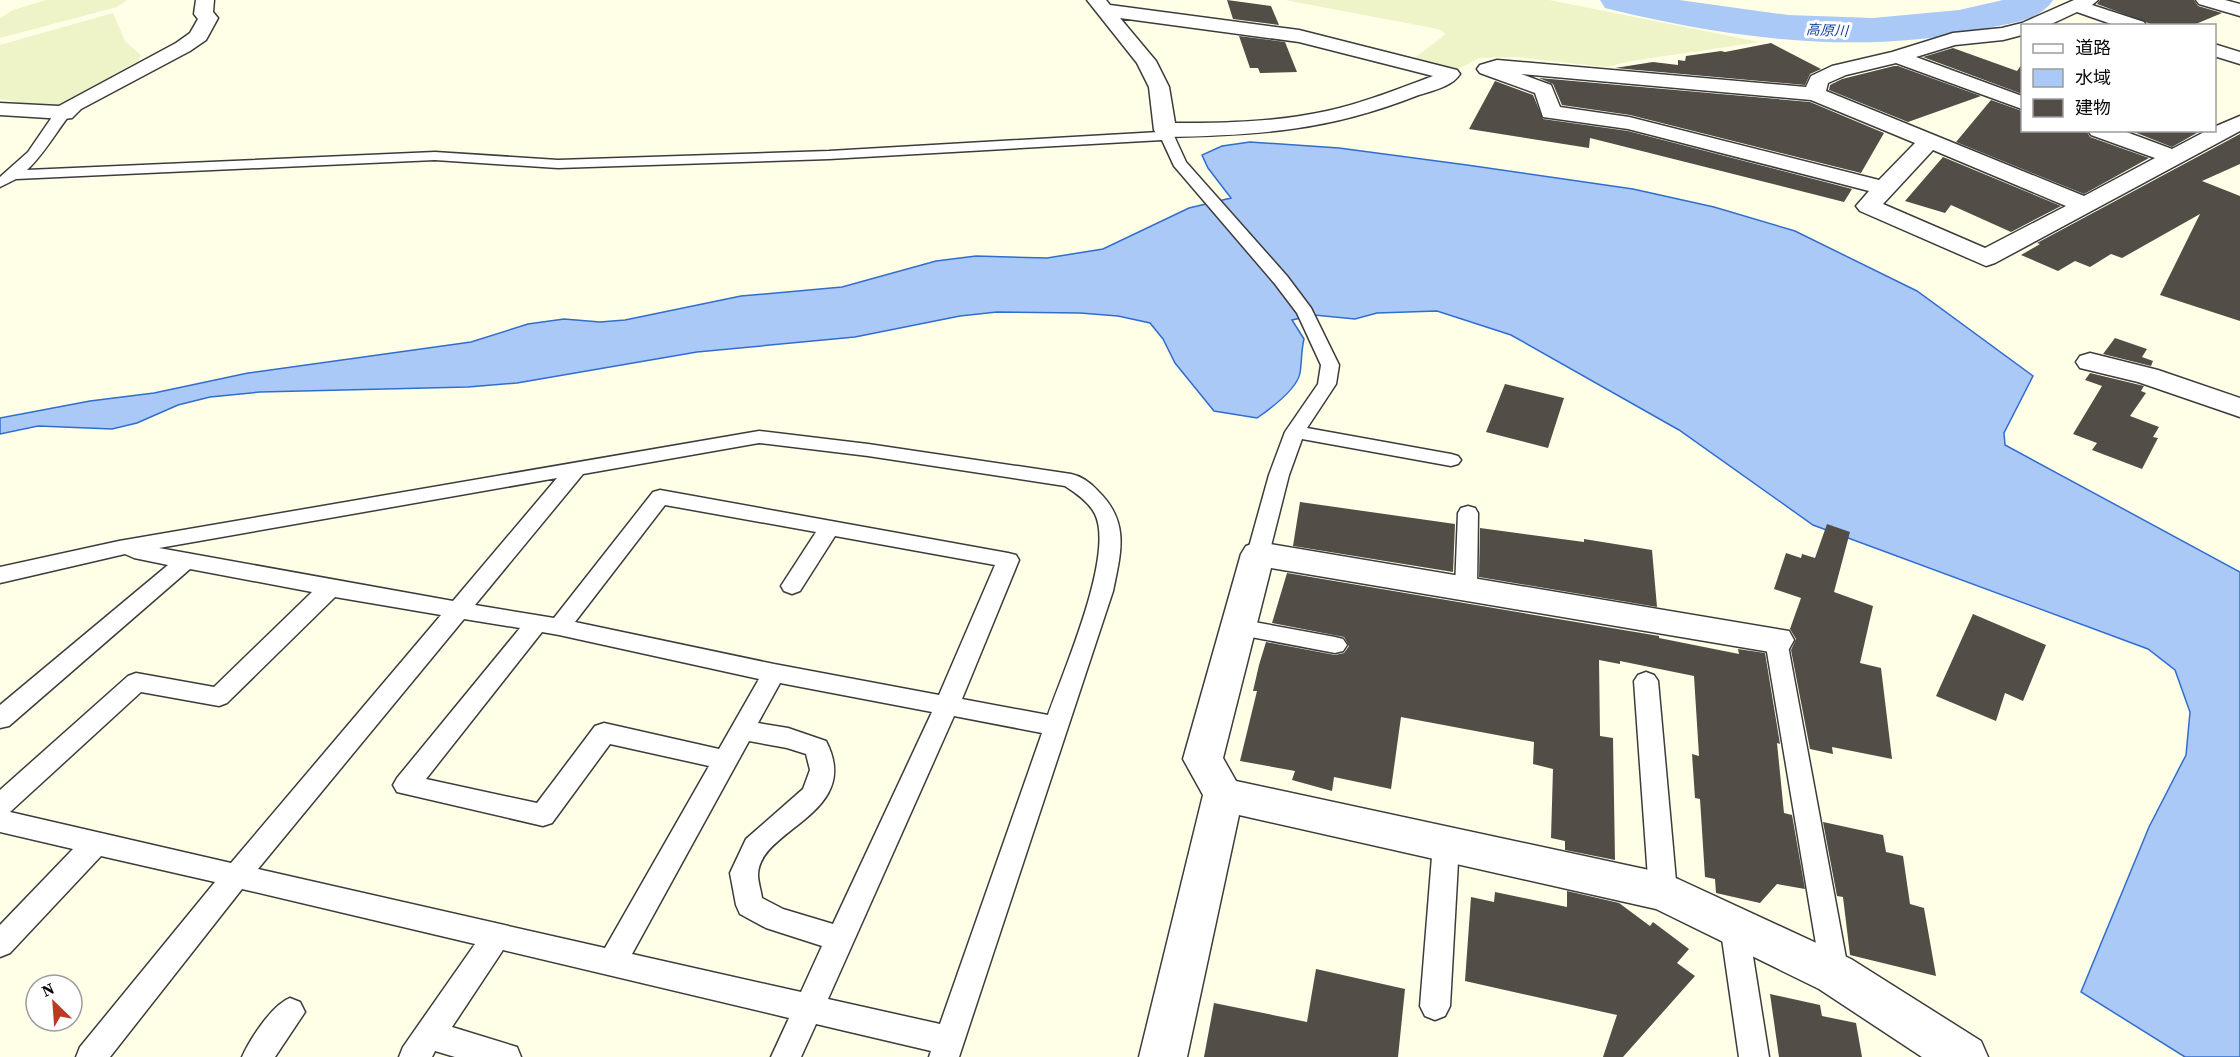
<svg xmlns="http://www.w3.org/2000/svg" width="2240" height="1057" viewBox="0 0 2240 1057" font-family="'Source Serif 4','Noto Sans JP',serif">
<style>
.farmland{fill:#eef4c7}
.water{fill:#aac9f7;stroke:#306dcf;stroke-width:1.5}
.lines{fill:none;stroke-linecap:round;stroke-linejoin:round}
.river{fill:#aac9f7;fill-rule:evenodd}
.building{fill:#524d46}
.lane-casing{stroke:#3c3c3c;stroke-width:3}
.street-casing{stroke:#3c3c3c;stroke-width:3}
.lane{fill:#fff;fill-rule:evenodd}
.street{fill:#fff;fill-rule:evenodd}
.labels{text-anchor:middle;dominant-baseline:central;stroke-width:6;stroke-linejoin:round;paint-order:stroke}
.far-water-label{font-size:14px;font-style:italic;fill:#12429b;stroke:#fff}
</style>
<rect width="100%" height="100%" fill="#feffe6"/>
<!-- farmland -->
<path class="farmland" d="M 46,0 L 127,0 L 117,7 L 0,38 L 0,18 L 13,10 Z
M 1285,0 L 1549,0 L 1760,42 L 1631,61 L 1607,67 L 1516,57 L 1479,58 L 1458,69 L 1445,69 L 1413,59 L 1446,34 L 1438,29 Z
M 113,13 L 125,41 L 141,55 L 138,61 L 54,108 L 0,99 L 0,45 Z"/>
<!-- water -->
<path class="water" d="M 1250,142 L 1339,148 L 1467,165 L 1633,189 L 1714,207 L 1795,231 L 1917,291 L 2033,376 L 2004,433 L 2005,445 L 2240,572 L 2240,1057 L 2185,1057 L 2081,992 L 2149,827 L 2186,755 L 2190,712 L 2175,670 L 2148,649 L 1813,525 L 1679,430 L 1511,335 L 1437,311 L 1377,313 L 1355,319 L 1314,315 L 1292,320 L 1304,339 C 1301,351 1302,361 1300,373 C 1297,389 1270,409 1257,418 L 1214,411 L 1175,363 L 1163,339 L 1150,323 L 1118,316 L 1080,313 L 997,312 L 960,316 L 855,337 L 697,352 L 517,383 L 468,387 L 260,392 L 210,397 L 178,405 L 137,423 L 112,429 L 38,426 L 0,434 L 0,418 L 90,401 L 154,393 L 248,373 L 471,342 L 528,324 L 564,319 L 600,322 L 625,320 L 741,296 L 842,287 L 936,261 L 976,256 L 1047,258 L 1103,249 L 1189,208 L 1231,198 L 1208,168 L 1202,155 L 1222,146 Z"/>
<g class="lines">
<!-- river -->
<path class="river" d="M 1600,0 L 1679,0 L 1788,15 L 1873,18 L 1959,10 L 2003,0 L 2053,0 C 2041,19 2014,23 1993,27 C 1865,57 1731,39 1605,8 Z"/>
</g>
<!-- building -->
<path class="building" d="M 1227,0 L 1271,6 L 1279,25 L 1233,19 Z
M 2100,0 L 2194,0 L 2198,6 L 2222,13 L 2191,26 L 2156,26 L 2097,4 Z
M 1239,36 L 1285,42 L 1297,72 L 1260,73 L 1258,68 L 1250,68 Z
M 1771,43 L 1821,69 L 1810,74 L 1805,85 L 1615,68 L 1653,62 L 1678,65 L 1678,60 L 1685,61 L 1686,56 L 1721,51 L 1725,52 Z
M 1953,48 L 2017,71 L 2022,64 L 2022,94 L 1923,57 Z
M 1894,66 L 1898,66 L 1981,96 L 1908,122 L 1829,90 L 1830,85 L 1842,79 Z
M 1539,78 L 1810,102 L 1884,133 L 1861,173 L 1630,115 L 1562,105 L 1553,84 Z
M 1495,81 L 1533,95 L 1543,119 L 1628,131 L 1852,189 L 1844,202 L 1590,138 L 1589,148 L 1469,129 Z
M 1991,100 L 2022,111 L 2022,130 L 2086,130 L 2090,137 L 2149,158 L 2084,194 L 1956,142 Z
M 2129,130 L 2202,130 L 2172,147 Z
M 2240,134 L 2240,164 L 2202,181 L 2240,196 L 2240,321 L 2160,295 L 2200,214 L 2122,258 L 2111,254 L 2090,267 L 2075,261 L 2058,271 L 2021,255 L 2040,244 L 2037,243 Z
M 1943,157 L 2061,206 L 2011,232 L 1951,205 L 1945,213 L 1905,201 Z
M 2115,338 L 2147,349 L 2142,357 L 2153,361 L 2151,366 L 2103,354 Z
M 2090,373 L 2144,386 L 2141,391 L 2146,393 L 2130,416 L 2159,427 L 2153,437 L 2158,438 L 2142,469 L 2092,450 L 2097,443 L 2073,434 L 2102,386 L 2085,380 Z
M 1505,384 L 1564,398 L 1548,448 L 1486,432 Z
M 1300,502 L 1455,524 L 1453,572 L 1293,546 Z
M 1827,524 L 1850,532 L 1834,592 L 1873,606 L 1860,663 L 1881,668 L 1892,759 L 1832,747 L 1833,754 L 1810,749 L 1791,650 L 1796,639 L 1790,629 L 1801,598 L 1774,589 L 1786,553 L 1801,558 L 1802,554 L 1815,558 Z
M 1480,528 L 1584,542 L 1584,539 L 1652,550 L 1657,607 L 1479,577 Z
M 1287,573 L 1659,636 L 1659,638 L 1739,654 L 1738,649 L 1765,653 L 1780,744 L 1777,743 L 1784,813 L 1792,815 L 1805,889 L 1777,884 L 1760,903 L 1716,893 L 1715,879 L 1705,877 L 1700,799 L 1695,798 L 1692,754 L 1699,756 L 1694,676 L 1620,661 L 1620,664 L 1599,660 L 1600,736 L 1613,738 L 1615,860 L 1565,850 L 1565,841 L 1551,838 L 1553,769 L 1533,764 L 1534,742 L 1401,717 L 1391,789 L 1334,777 L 1332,791 L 1292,780 L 1295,771 L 1240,761 L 1257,691 L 1253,691 L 1259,665 L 1266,642 L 1335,655 L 1344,653 L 1349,646 L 1344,637 L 1272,623 Z
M 1973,614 L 2046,645 L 2023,701 L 2005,693 L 1996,721 L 1936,696 Z
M 1823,822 L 1883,835 L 1886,852 L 1903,856 L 1910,904 L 1924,908 L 1936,976 L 1850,955 L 1843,897 L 1837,896 Z
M 1567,891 L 1619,903 L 1650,926 L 1653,922 L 1689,949 L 1677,963 L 1695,976 L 1623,1057 L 1603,1057 L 1617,1015 L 1465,981 L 1471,897 L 1494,902 L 1495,892 L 1567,907 Z
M 1316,969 L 1405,989 L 1398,1057 L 1204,1057 L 1214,1003 L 1307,1022 Z
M 1770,994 L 1820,1005 L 1822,1016 L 1856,1023 L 1862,1057 L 1779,1057 Z"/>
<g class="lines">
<!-- lane casing -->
<g class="lane-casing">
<path id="lane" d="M 64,109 L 71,113 C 56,132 45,153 27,170 L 435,152 L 558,160 L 829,151 L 1159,132 L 1160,127 L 1170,127 L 1186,162 L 1287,276 L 1311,308 L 1339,365 L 1336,384 L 1307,428 L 1451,454 L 1458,456 L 1461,460 L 1458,464 L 1451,466 L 1302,439 L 1289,475 L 1269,554 L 1266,559 L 1258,561 L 1250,559 L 1247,554 L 1269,475 L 1285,432 L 1318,384 L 1321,365 L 1297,313 L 1275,284 L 1174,166 L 1162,140 L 829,159 L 558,168 L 435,160 L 16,179 L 0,187 L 0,177 L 28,152 L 52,117 Z
M 759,431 L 868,444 L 1071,474 C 1081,476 1091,483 1098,491 C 1130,522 1121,552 1113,591 L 959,1057 L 929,1057 L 931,1051 L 816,1024 L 801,1057 L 771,1057 L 789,1018 L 503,950 L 452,1027 L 517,1047 L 521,1057 L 455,1057 L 435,1051 L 432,1057 L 399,1057 L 403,1047 L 475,944 L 242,889 L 110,1057 L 76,1057 L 80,1047 L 215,882 L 101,856 L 10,953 L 0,957 L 0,925 L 73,849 L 0,832 L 0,790 L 128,676 L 136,673 L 214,687 L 312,592 L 190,569 L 9,726 L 0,728 L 0,705 L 168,565 L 134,558 L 125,554 L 0,583 L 0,567 L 119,541 ZM 759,443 L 868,456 L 1065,486 C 1076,493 1089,502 1095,514 C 1115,554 1063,672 1048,715 L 962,699 L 1019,560 L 1016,555 L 1008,553 L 660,490 L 653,492 L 554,618 L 475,605 L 583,474 ZM 557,478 L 453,601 L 159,548 ZM 665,505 L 816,532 L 781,586 L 784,591 L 792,594 L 800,591 L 835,536 L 995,565 L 939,695 L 774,664 L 575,622 ZM 335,597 L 441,615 L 231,863 L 10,812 L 141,692 L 219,706 L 227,703 ZM 464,619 L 520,628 L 397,778 L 393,785 L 397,792 L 543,826 L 552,823 L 610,744 L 709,766 L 605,948 L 258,869 ZM 542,632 L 559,635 L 759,679 L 719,749 L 604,723 L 595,726 L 537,803 L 426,779 ZM 780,683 L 932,712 L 833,924 L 783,909 L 762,898 C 761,890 758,882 758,875 C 758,829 864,814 826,741 L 788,728 L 758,723 ZM 954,716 L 1042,733 L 940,1024 L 828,999 ZM 749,741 L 787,748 L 806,754 L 810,770 L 803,789 L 746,839 L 730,873 L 736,905 L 740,914 L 766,928 L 822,946 L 801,992 L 632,954 Z
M 1468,506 L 1475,508 L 1478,513 L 1477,588 L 1474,593 L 1466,596 L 1458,593 L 1455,588 L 1458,513 L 1461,508 Z
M 1238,619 L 1335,637 L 1343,639 L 1347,645 L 1343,651 L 1335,653 L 1230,633 L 1227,627 L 1230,621 Z
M 1776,632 L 1784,634 L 1787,640 L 1849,974 L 1845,983 L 1835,987 L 1825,983 L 1821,974 L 1765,640 L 1768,634 Z
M 1646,672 L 1654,675 L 1658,681 L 1677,892 L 1673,900 L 1663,904 L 1653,900 L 1649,892 L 1634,681 L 1638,675 Z
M 1446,833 L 1455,836 L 1459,844 L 1450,1006 L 1445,1016 L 1435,1020 L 1425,1016 L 1420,1006 L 1433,844 L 1437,836 Z
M 1734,912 L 1744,916 L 1748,925 L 1769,1057 L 1739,1057 L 1720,925 L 1724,916 Z
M 290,998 L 300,1002 L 305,1012 L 275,1057 L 242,1057 C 250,1039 272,1005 290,998 Z"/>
</g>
<!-- street casing -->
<g class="street-casing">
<path id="street" d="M 196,0 L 214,0 L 213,12 L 218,18 L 206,40 L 190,51 L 81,109 L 72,118 L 64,119 L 0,115 L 0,103 L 59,106 L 176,43 L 190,33 L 198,19 L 194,14 Z
M 1087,0 L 1106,0 L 1110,5 L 1299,30 L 1457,70 L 1460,74 C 1452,87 1431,91 1416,96 C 1327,131 1259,135 1165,137 L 1157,135 L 1154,130 L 1149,87 L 1137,63 ZM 1120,18 L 1299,42 L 1433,76 C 1398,89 1363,103 1327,111 C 1277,122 1226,123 1175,123 L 1169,87 L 1156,61 Z
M 2074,0 L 2098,0 L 2092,5 L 2144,22 L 2146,26 L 2117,26 L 2077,12 L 2047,26 L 2022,26 L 2022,35 L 2003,40 L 1955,45 L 1916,57 L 2022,96 L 2022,109 L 1896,63 L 1846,75 L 1828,83 L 1826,91 L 2084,196 L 2155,158 L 2091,135 L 2088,130 L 2121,130 L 2172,149 L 2208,130 L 2214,130 L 2214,127 L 2240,116 L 2240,131 L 1995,263 L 1986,266 L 1860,211 L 1856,206 L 1869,191 L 1628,129 L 1543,117 L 1535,93 L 1480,73 L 1477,69 L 1480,65 L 1497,60 L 1806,87 L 1811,76 L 1832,66 L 1892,52 L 1953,33 L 2002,28 L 2022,23 ZM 1521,74 L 1811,100 L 1915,143 L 1879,180 L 1629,117 L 1560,107 L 1551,85 ZM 1933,150 L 2066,206 L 1985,248 L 1883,204 Z
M 2196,0 L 2225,0 L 2240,4 L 2240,16 L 2199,4 Z
M 2214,44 L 2240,52 L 2240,64 L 2214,56 Z
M 2090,353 L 2158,370 L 2240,398 L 2240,417 L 2138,382 L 2080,368 L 2076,362 L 2080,356 Z
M 1258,542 L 1789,631 L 1794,640 L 1789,649 L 1776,653 L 1271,568 L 1223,758 L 1236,781 L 1663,873 L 1678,879 L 1851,959 L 1981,1041 L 1988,1057 L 1922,1057 L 1819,989 L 1656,909 L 1239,815 L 1187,1057 L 1139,1057 L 1203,795 L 1183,759 L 1241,554 L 1246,546 Z"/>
</g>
<!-- lane -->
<use href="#lane" class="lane"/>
<!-- street -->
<use href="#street" class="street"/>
</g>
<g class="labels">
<!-- far-water labels -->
<g class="far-water-label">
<text transform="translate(1827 30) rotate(3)">高原川</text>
</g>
</g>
<!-- legend -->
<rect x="2021" y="24" width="195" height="108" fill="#ffffff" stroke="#9d9d9d" stroke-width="1.5"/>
<rect x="2033" y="44" width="30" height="9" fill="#ffffff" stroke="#9d9d9d" stroke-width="1.5"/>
<text x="2075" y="54" font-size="18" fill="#090909">道路</text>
<rect x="2033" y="69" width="30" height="18" fill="#aac9f7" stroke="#9d9d9d" stroke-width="1.5"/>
<text x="2075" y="84" font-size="18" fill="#090909">水域</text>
<rect x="2033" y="99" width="30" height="18" fill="#524d46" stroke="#9d9d9d" stroke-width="1.5"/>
<text x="2075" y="114" font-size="18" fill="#090909">建物</text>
<!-- north arrow -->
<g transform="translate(54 1003) rotate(335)"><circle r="28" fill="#ffffff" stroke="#9d9d9d" stroke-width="1.5"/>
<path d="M0-4.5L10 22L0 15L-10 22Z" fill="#ba3b21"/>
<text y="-9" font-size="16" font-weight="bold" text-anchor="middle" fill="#090909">N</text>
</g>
</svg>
